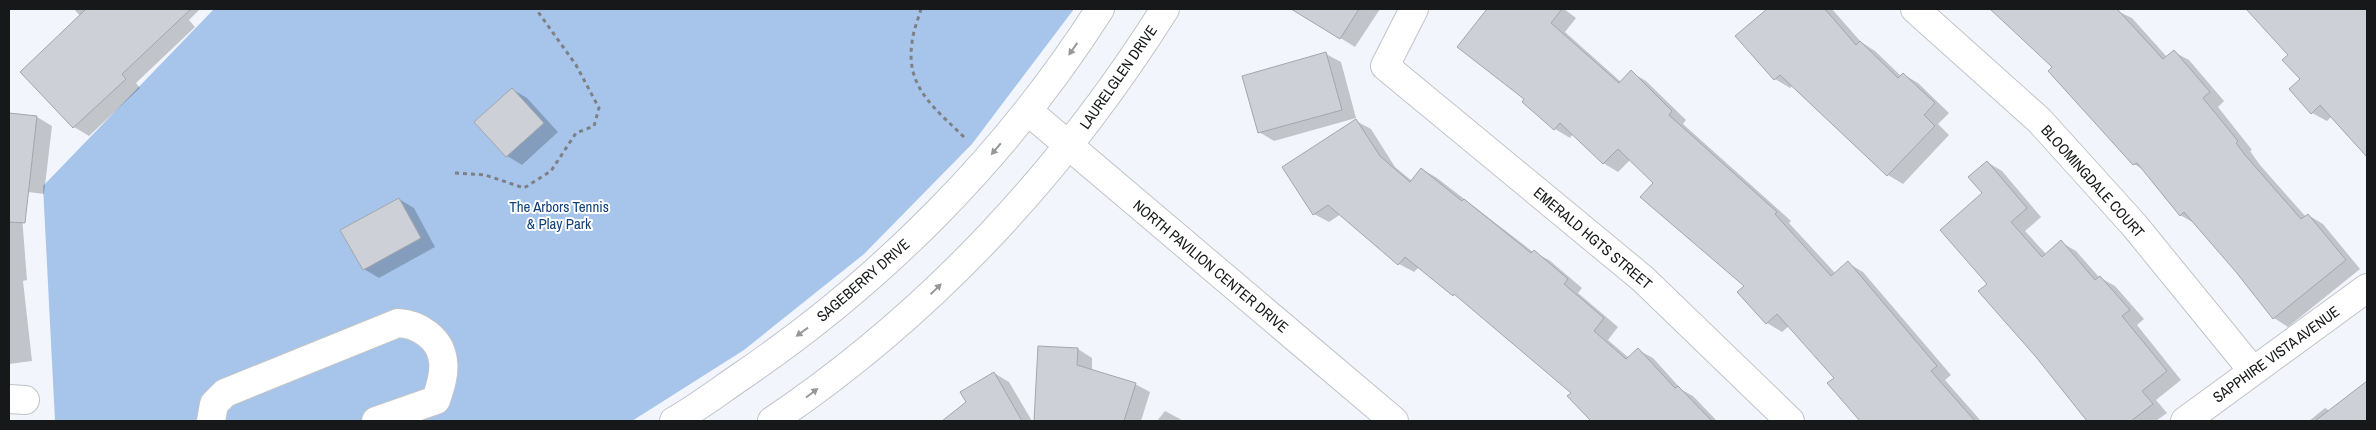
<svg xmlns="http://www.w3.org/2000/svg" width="2376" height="430" viewBox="0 0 2376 430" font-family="'Archivo Narrow',sans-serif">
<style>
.green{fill:#a7c5eb}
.shadow{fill:#0003}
.building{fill:#cdd1d7;stroke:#a3a7ac}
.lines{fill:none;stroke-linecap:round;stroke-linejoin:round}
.minor-casing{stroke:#bfc4c9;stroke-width:30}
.path{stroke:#7d8084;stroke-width:3;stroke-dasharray:4 4;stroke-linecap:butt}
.minor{stroke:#fff;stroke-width:28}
.oneway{fill:#969798}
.labels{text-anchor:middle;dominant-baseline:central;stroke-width:4;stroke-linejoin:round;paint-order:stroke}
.street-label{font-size:15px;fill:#16181a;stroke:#fff}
.park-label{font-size:15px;fill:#114177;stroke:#fff}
</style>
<rect width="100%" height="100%" fill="#f2f6fc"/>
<!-- green -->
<path class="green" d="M 214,9 L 1074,9 L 972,144 L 864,254 L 744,350 L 632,421 L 55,421 L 43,186 Z"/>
<!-- shadow -->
<path class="shadow" d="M 74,9 L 200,9 L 189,20 L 195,27 L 136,83 L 140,88 L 89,136 L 74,127 L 80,16 Z
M 1294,9 L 1380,9 L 1355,47 Z
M 1489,9 L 1564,9 L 1576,18 L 1565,32 L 1621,82 L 1631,72 L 1646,81 L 1686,120 L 1683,124 L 1791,221 L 1789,223 L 1836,274 L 1848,263 L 1863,272 L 1951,375 L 1945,380 L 1981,421 L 1861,421 L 1829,383 L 1835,378 L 1789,326 L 1782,332 L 1767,323 L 1739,292 L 1746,286 L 1655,183 L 1631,159 L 1618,172 L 1603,163 L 1573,134 L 1570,138 L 1555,129 L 1524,102 L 1526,99 L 1459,47 Z
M 1769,9 L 1832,9 L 1861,42 L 1875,51 L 1901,76 L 1903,74 L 1918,83 L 1949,113 L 1938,124 L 1949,135 L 1903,184 L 1888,175 L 1793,85 L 1790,88 L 1775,79 L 1737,36 Z
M 1993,9 L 2113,9 L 2132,18 L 2167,57 L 2174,52 L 2189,60 L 2224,101 L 2218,107 L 2252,150 L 2250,151 L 2260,165 L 2306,217 L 2308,215 L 2323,224 L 2360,269 L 2288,327 L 2274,318 L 2237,271 L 2196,224 L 2180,215 L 2144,170 L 2134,164 L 2054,67 Z
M 2247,9 L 2367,9 L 2367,155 L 2332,116 L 2327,121 L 2312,113 L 2302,79 L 2289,55 Z
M 1326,54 L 1341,62 L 1356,118 L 1274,141 L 1259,132 Z
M 512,89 L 527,98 L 558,132 L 522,165 L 507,156 Z
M 9,114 L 37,117 L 52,126 L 44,194 L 20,191 L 27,280 L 23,281 L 32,361 L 9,364 Z
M 1356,121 L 1371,129 L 1395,167 L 1412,181 L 1422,169 L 1437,178 L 1533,252 L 1549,260 L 1582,288 L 1578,293 L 1618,327 L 1608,340 L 1629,358 L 1638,350 L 1653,358 L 1682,390 L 1693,396 L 1717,421 L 1593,421 L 1569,396 L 1572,393 L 1463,300 L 1419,267 L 1414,272 L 1399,264 L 1341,214 L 1329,222 L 1314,214 Z
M 1987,162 L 2002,171 L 2041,217 L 2025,231 L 2047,255 L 2061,242 L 2076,251 L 2099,277 L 2115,286 L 2144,319 L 2137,325 L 2181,380 L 2156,400 L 2167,413 L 2156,421 L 2088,421 L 2037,356 L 1988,284 L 1984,194 Z
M 399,199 L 414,208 L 435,247 L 379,278 L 364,269 Z
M 1039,347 L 1078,349 L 1092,358 L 1092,371 L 1135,384 L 1150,392 L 1141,421 L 1035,421 Z
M 994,373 L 1009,382 L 1032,421 L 944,421 L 967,403 Z
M 2367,383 L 2367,421 L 2309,421 L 2325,408 L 2330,411 Z
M 1165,411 L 1180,419 L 1183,421 L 1157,421 Z"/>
<!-- building -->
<path class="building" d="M 86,9 L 191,9 L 122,74 L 126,79 L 73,128 L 20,72 Z
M 1291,9 L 1359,9 L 1340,39 Z
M 1487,9 L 1562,9 L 1551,23 L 1619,83 L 1631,70 L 1672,111 L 1669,115 L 1777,212 L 1775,214 L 1831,276 L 1848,261 L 1937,366 L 1931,371 L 1975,421 L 1860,421 L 1827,383 L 1834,378 L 1777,314 L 1766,324 L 1737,292 L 1744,286 L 1640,197 L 1653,183 L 1618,149 L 1603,164 L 1560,123 L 1554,130 L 1522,102 L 1524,99 L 1457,47 Z
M 1767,9 L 1825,9 L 1856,45 L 1860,41 L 1898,78 L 1903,73 L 1935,103 L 1924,115 L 1935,126 L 1887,176 L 1780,75 L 1774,80 L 1735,36 Z
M 1990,9 L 2117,9 L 2163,59 L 2174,50 L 2210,92 L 2203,98 L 2238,141 L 2236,143 L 2245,155 L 2301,219 L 2308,214 L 2346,260 L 2273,319 L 2236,272 L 2184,212 L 2180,216 L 2137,163 L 2133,165 L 2048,71 L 2052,67 Z
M 2246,9 L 2367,9 L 2367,157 L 2320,105 L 2311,114 L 2289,89 L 2300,79 L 2282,60 L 2288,55 Z
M 1326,52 L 1342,110 L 1258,133 L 1242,76 Z
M 512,88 L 544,123 L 506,157 L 474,122 Z
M 9,113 L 37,116 L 25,223 L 9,222 Z
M 1356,119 L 1380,156 L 1410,182 L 1421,168 L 1462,201 L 1464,199 L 1531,253 L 1534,250 L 1568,279 L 1564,284 L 1604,318 L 1594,331 L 1626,359 L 1638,348 L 1675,388 L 1678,386 L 1712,421 L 1591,421 L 1567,396 L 1571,393 L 1454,294 L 1453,296 L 1405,257 L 1398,265 L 1328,205 L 1313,215 L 1282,167 Z
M 1987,161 L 2027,208 L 2011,222 L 2042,257 L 2061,240 L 2095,280 L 2100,276 L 2130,310 L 2122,316 L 2167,371 L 2142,391 L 2153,404 L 2131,421 L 2087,421 L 2036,357 L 1978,291 L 1987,284 L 1940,230 L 1982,193 L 1968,177 Z
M 399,198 L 421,238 L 363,270 L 340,230 Z
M 1038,346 L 1078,348 L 1077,365 L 1136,383 L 1124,421 L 1034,421 Z
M 994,372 L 1022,421 L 942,421 L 966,402 L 960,392 Z
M 2367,381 L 2367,421 L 2315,421 Z"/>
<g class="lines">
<!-- minor casing -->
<g class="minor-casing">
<path id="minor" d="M 1414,9 L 1385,66 L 1643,279 L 1790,421
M 1915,9 L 2039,120 L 2134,225 L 2253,371
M 1028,111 L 1394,421
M 9,399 L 25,400
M 211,421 L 214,404 L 225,393 L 398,323 C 419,324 441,339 443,361 C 445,374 440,388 436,400 L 376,421
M 674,421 C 697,408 718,392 740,377 C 883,280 1007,155 1100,9
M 772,421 C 931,314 1063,171 1165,9
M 2185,421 L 2367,288"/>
</g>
<!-- path -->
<path class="path" d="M 921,9 C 918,20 913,31 912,43 C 905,88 937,110 966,139
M 455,173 L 485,175 L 524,188 L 551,171 L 576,133 L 594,126 L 599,108 L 576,65 L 536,9"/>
<!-- minor -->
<use href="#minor" class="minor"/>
</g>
<!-- one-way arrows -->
<defs><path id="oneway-solid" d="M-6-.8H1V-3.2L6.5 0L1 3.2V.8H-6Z" transform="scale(1.25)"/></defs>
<g class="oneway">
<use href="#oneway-solid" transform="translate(1073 49) rotate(125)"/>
<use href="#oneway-solid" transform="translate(996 149) rotate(130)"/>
<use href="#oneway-solid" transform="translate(936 289) rotate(-44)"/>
<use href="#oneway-solid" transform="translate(802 332) rotate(144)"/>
<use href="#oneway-solid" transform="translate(812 393) rotate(-37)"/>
</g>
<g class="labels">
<!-- street labels -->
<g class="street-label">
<text transform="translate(1118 77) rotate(-55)">LAURELGLEN DRIVE</text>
<text transform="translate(2093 181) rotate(48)">BLOOMINGDALE COURT</text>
<text transform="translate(1593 238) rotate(40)">EMERALD HGTS STREET</text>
<text transform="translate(1211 266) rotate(40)">NORTH PAVILION CENTER DRIVE</text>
<text transform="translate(863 280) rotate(-41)">SAGEBERRY DRIVE</text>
<text transform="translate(2276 354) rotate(-36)">SAPPHIRE VISTA AVENUE</text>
</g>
<!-- park labels -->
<g class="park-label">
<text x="559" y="206">The Arbors Tennis<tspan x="559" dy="17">&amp; Play Park</tspan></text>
</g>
</g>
<!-- border -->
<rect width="2376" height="430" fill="none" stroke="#16181a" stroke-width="20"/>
</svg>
